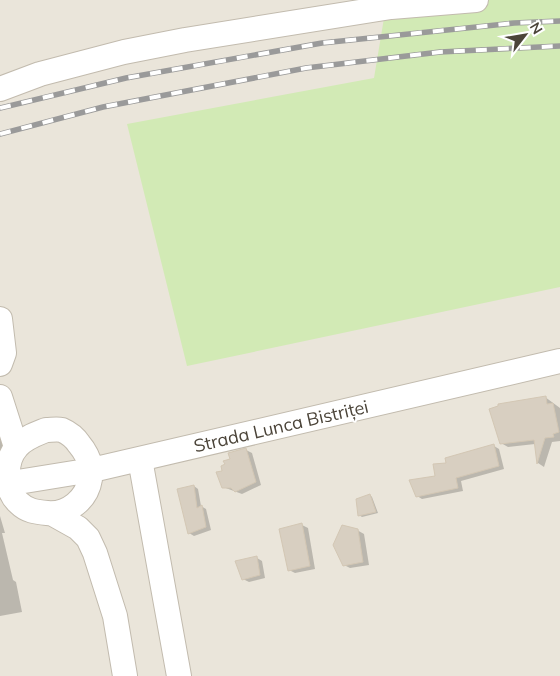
<svg xmlns="http://www.w3.org/2000/svg" width="560" height="676" viewBox="0 0 560 676" font-family="Mulish,sans-serif">
<style>
.residential{fill:#eae5da}
.green{fill:#d2eab5}
.shadow{fill:#0003}
.building{fill:#d8cfc1;stroke:#d3c7b4}
.lines{fill:none;stroke-linecap:round;stroke-linejoin:round}
.minor-casing{stroke:#c2bbae;stroke-width:26}
.minor{stroke:#fff;stroke-width:24}
.rail-casing{stroke:#9a9a9a;stroke-width:5.5}
.rail{stroke:#fff;stroke-width:4;stroke-dasharray:11;stroke-linecap:butt}
.labels{text-anchor:middle;dominant-baseline:central;stroke-width:4;stroke-linejoin:round;paint-order:stroke}
.street-label{font-size:18px;fill:#4b4439;stroke:#fff}
</style>
<rect width="100%" height="100%" fill="#f6f3ec"/>
<!-- residential -->
<path class="residential" d="M 0,0 L 560,0 L 560,676 L 0,676 Z"/>
<!-- green -->
<path class="green" d="M 485,0 L 560,0 L 560,287 L 187,366 L 127,124 L 374,78 L 385,12 Z"/>
<!-- shadow -->
<path class="shadow" d="M 545,397 L 560,408 L 560,441 L 552,442 L 544,467 L 538,463 L 535,444 L 508,447 L 501,443 Z
M 0,415 L 12,454 L 0,483 Z
M 494,446 L 499,449 L 504,469 L 461,481 L 463,491 L 422,499 L 417,496 L 436,477 Z
M 246,450 L 252,453 L 261,485 L 242,494 L 223,487 L 223,472 L 231,460 Z
M 194,486 L 198,489 L 201,506 L 206,509 L 211,530 L 194,536 L 189,533 Z
M 370,495 L 372,497 L 378,513 L 362,517 L 359,515 Z
M 0,516 L 5,533 L 2,533 L 13,580 L 16,582 L 22,612 L 0,616 Z
M 302,525 L 308,528 L 315,569 L 295,573 L 289,570 Z
M 357,530 L 364,534 L 369,565 L 350,568 L 344,565 Z
M 257,558 L 262,561 L 265,578 L 249,582 L 243,579 Z"/>
<!-- building -->
<path class="building" d="M 546,396 L 547,404 L 553,403 L 559,432 L 553,434 L 554,437 L 545,438 L 537,464 L 534,440 L 500,444 L 489,409 L 498,406 L 498,404 Z
M 494,444 L 499,466 L 456,478 L 458,488 L 416,497 L 409,480 L 435,476 L 433,464 L 446,463 L 445,458 Z
M 246,448 L 256,482 L 235,492 L 231,488 L 222,488 L 216,472 L 222,471 L 221,466 L 225,464 L 223,461 L 230,459 L 228,453 Z
M 194,485 L 197,508 L 202,505 L 206,527 L 188,534 L 177,489 Z
M 370,494 L 376,512 L 358,516 L 356,499 Z
M 302,523 L 310,566 L 288,571 L 279,529 Z
M 342,525 L 358,529 L 363,562 L 343,566 L 333,545 Z
M 257,556 L 260,575 L 242,580 L 235,561 Z"/>
<g class="lines">
<!-- minor casing -->
<g class="minor-casing">
<path id="minor" d="M 0,89 L 40,74 L 124,52 L 185,40 L 391,7 L 476,0
M 0,319 L 4,353 L 0,364
M 0,397 L 16,447
M 46,430 C 51,430 57,429 62,430 C 69,433 75,438 79,444 C 85,451 89,459 91,468 C 92,471 91,475 90,479 C 87,499 68,515 47,513 C 36,512 27,511 19,503 C 5,491 4,461 17,447 C 24,438 36,434 46,430 Z
M 140,459 L 179,676
M 0,485 L 92,470 L 560,361
M 53,514 L 78,528 L 88,538 L 95,553 L 115,616 L 125,676"/>
</g>
<!-- minor -->
<use href="#minor" class="minor"/>
<!-- rail casing -->
<g class="rail-casing">
<path id="rail" d="M 0,108 L 126,78 L 322,43 L 514,23 L 560,21
M 0,134 L 103,107 L 306,68 L 440,52 L 560,46"/>
</g>
<!-- rail -->
<use href="#rail" class="rail"/>
</g>
<g class="labels">
<!-- street labels -->
<g class="street-label">
<text transform="translate(281 426) rotate(-13)">Strada Lunca Bistriței</text>
</g>
</g>
<!-- north arrow -->
<g transform="translate(525 35) rotate(59)" stroke="#ffffff" stroke-width="4" paint-order="stroke">
<path d="M0-4L9 19L0 12L-9 19Z" fill="#4b4439"/>
<text y="-8" font-size="14" font-weight="bold" text-anchor="middle" fill="#4b4439">N</text>
</g>
</svg>
